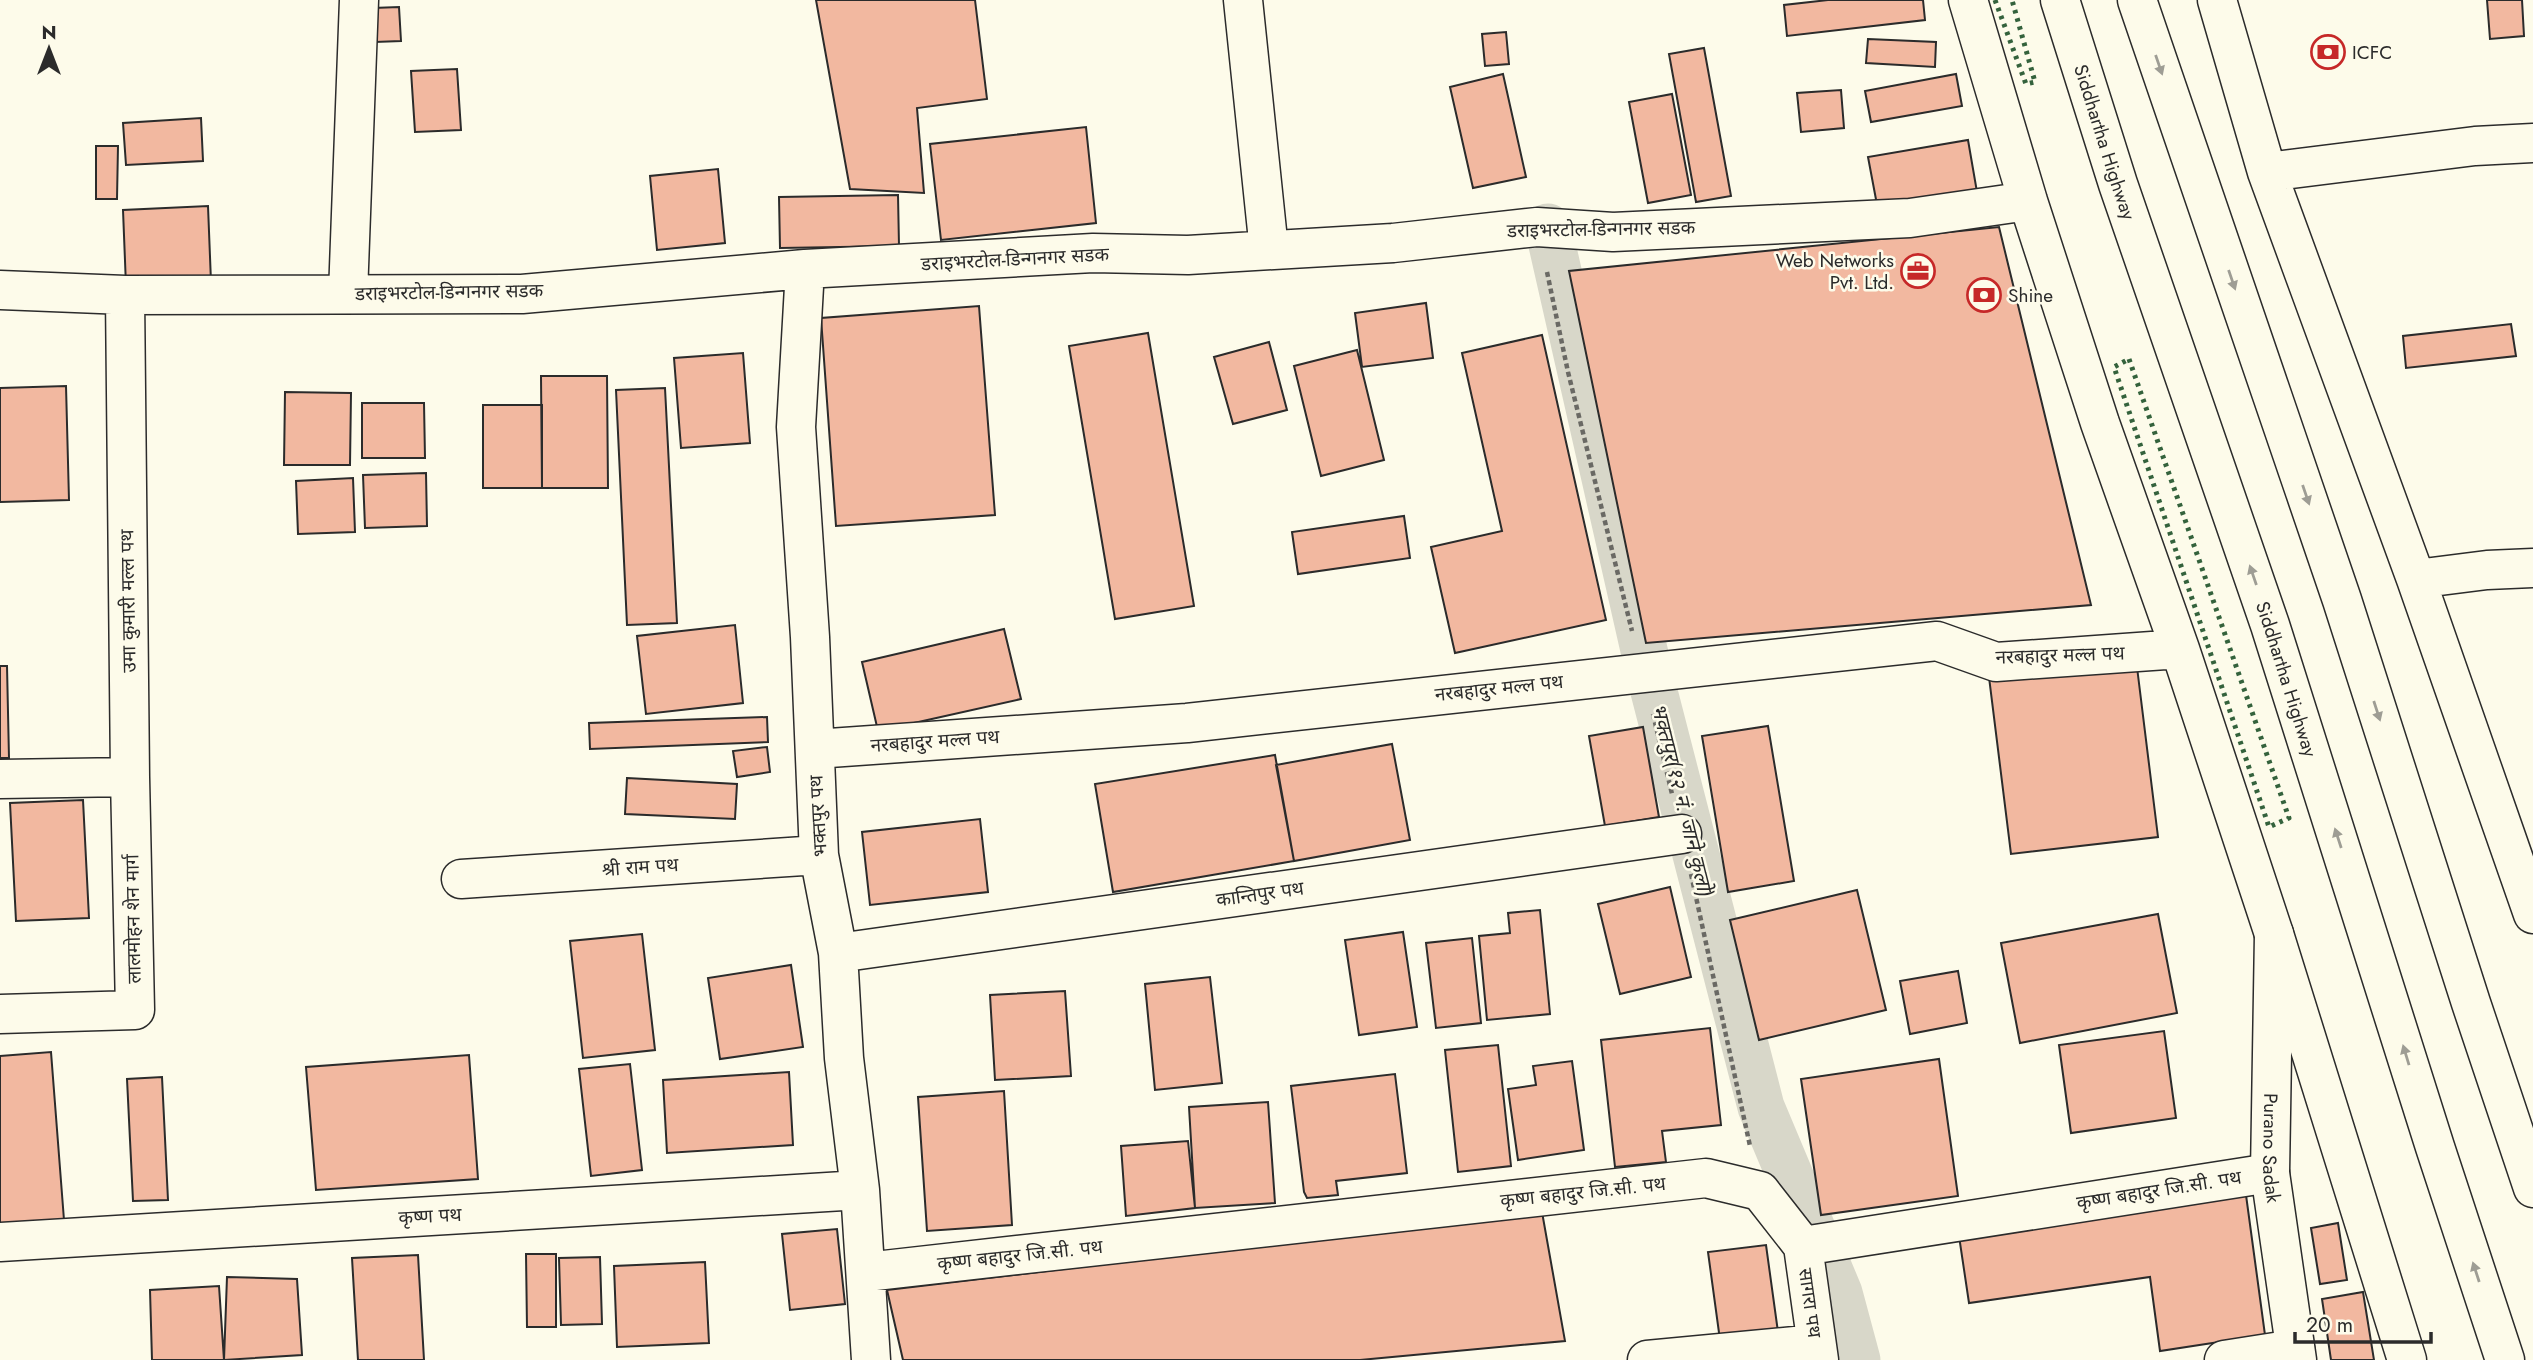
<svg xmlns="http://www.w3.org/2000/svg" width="2533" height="1360" viewBox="0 0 2533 1360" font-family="Jost,'Noto Sans Devanagari',sans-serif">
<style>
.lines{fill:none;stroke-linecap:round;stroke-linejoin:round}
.canal{stroke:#d8d7c9;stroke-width:47}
.building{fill:#f2b8a0;stroke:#2b2b2b;stroke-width:2}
.minor-casing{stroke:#2b2b2b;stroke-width:41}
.major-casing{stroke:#2b2b2b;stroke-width:41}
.highway-casing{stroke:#2b2b2b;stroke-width:41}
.path{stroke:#6a6964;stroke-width:4.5;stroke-dasharray:5 3.5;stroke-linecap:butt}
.minor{stroke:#fdfbea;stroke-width:38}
.major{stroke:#fdfbea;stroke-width:38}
.highway{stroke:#fdfbea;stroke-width:38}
.hedge{stroke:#34623c;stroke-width:5;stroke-dasharray:3.5 5;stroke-linecap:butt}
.oneway{fill:#9e9d94}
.labels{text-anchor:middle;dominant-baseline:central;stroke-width:5;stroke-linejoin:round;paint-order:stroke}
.poi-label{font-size:19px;fill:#2b2b2b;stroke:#fdfbea;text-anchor:start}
.street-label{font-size:19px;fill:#2b2b2b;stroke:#fdfbea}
.water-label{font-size:21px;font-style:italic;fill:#2b2b2b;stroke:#fdfbea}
</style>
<rect width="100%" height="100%" fill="#fdfbea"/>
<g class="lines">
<!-- canal -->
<path class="canal" d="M 1548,227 L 1649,672 L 1761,1107 L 1839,1293 L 1857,1360"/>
</g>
<!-- building -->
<path class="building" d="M 816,0 L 975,0 L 987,99 L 917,108 L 924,193 L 850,189 Z
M 1828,0 L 1923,0 L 1925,20 L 1787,36 L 1784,5 Z
M 2487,0 L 2522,0 L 2524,36 L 2490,39 Z
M 399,7 L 401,41 L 375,42 L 373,8 Z
M 1506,32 L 1509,64 L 1485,66 L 1482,34 Z
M 1868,39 L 1936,42 L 1935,67 L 1866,63 Z
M 1704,48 L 1731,196 L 1696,202 L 1669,54 Z
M 457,69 L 461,130 L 415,132 L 411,71 Z
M 1503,74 L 1526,177 L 1473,188 L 1450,87 Z
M 1956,74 L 1962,106 L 1871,122 L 1865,91 Z
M 1841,90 L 1844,128 L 1801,132 L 1797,93 Z
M 1672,94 L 1691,195 L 1648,203 L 1629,102 Z
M 201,118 L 203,161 L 126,165 L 123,123 Z
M 1086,127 L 1096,223 L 941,240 L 930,144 Z
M 1968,140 L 1977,192 L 1878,210 L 1868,157 Z
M 96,146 L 118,146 L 117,199 L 96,199 Z
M 718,169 L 725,243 L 657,250 L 650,176 Z
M 898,195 L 899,246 L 780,248 L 779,197 Z
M 208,206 L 211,282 L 126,286 L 123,210 Z
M 1999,227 L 2091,605 L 1646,643 L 1569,271 Z
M 1426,303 L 1433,358 L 1362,367 L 1355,313 Z
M 979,306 L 995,515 L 836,526 L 821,318 Z
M 2511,324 L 2516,356 L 2406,368 L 2403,336 Z
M 1148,333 L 1194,606 L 1115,619 L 1069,346 Z
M 1542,335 L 1606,620 L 1455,653 L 1431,547 L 1502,531 L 1462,353 Z
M 1269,342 L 1287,410 L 1233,424 L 1214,357 Z
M 1357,350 L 1384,460 L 1321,476 L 1294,366 Z
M 743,353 L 750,443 L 681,448 L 674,358 Z
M 541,376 L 607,376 L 608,488 L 542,488 Z
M 66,386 L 69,500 L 0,502 L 0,388 Z
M 665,388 L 677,623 L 627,625 L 616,390 Z
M 285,392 L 351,393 L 350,465 L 284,465 Z
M 362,403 L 424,403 L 425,458 L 362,458 Z
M 483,405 L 542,405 L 542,488 L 483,488 Z
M 426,473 L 427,526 L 365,528 L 363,475 Z
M 353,478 L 355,532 L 298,534 L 296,481 Z
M 1404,516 L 1410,558 L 1298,574 L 1292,532 Z
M 735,625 L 743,703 L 646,714 L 637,636 Z
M 1004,629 L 1021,699 L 878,731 L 862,662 Z
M 2136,659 L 2158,837 L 2011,854 L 1989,677 Z
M 0,666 L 7,666 L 9,758 L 0,758 Z
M 767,717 L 768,742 L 590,749 L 589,723 Z
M 1768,726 L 1794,881 L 1728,892 L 1702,736 Z
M 1643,727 L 1659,817 L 1605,826 L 1589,736 Z
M 1392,744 L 1410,840 L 1294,861 L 1276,765 Z
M 767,747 L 770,772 L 737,777 L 733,751 Z
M 1275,755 L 1294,861 L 1113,892 L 1095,784 Z
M 627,778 L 737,784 L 735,819 L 625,814 Z
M 83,800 L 89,918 L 16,921 L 10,803 Z
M 980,819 L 988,892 L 870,905 L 862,832 Z
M 1670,887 L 1691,977 L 1620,994 L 1598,904 Z
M 1857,890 L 1886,1010 L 1759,1040 L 1730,920 Z
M 1540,910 L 1550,1014 L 1487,1020 L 1479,936 L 1510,933 L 1508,913 Z
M 2158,914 L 2177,1013 L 2020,1043 L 2001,943 Z
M 1403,932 L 1417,1027 L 1359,1035 L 1345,940 Z
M 642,934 L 655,1050 L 583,1058 L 570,941 Z
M 1472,938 L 1481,1023 L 1436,1028 L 1426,943 Z
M 791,965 L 803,1047 L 720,1059 L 708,978 Z
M 1958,971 L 1967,1023 L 1910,1034 L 1900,981 Z
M 1210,977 L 1222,1083 L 1155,1090 L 1145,984 Z
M 1065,991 L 1071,1076 L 995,1080 L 990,995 Z
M 1710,1028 L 1721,1125 L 1662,1131 L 1666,1162 L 1615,1167 L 1601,1040 Z
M 2164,1031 L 2176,1118 L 2071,1133 L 2059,1045 Z
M 1498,1045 L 1511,1166 L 1458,1172 L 1445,1050 Z
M 51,1052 L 64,1220 L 0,1225 L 0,1056 Z
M 469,1055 L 478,1179 L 316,1190 L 306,1067 Z
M 1939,1059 L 1958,1196 L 1821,1215 L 1801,1079 Z
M 1572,1061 L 1584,1150 L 1518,1160 L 1508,1089 L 1536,1085 L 1533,1066 Z
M 630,1064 L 642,1170 L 591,1176 L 579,1069 Z
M 789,1072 L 793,1145 L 667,1153 L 663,1080 Z
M 1395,1074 L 1407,1173 L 1336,1181 L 1338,1195 L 1307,1198 L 1304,1192 L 1291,1086 Z
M 162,1077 L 168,1200 L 133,1201 L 127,1079 Z
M 1004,1091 L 1012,1225 L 927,1231 L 918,1097 Z
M 1268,1102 L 1275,1203 L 1195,1208 L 1189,1107 Z
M 1188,1141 L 1195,1208 L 1126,1216 L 1121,1146 Z
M 2246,1195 L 2265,1335 L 2160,1351 L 2150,1277 L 1969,1303 L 1959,1236 Z
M 1542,1212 L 1565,1341 L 1360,1360 L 903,1360 L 887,1290 Z
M 2338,1223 L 2347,1280 L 2320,1284 L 2311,1228 Z
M 837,1229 L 845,1304 L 790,1310 L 782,1234 Z
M 1766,1245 L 1778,1332 L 1720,1340 L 1708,1252 Z
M 526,1254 L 556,1254 L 556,1327 L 527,1327 Z
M 418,1255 L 424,1360 L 358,1360 L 352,1258 Z
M 600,1257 L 602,1324 L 561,1325 L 559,1258 Z
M 705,1262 L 709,1343 L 617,1347 L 614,1266 Z
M 227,1277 L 297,1279 L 302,1355 L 224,1360 Z
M 219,1286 L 224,1360 L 152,1360 L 150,1290 Z
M 2363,1292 L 2374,1360 L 2331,1360 L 2322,1299 Z"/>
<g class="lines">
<!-- minor casing -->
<g class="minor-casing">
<path id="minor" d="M 1243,0 L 1269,250
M 1968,0 L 2028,201 L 2100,423 L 2180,649 L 2274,934 L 2407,1360
M 2217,0 L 2267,172 L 2416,579 L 2533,914
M 2267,172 L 2475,146 L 2533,143
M 805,269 L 796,427 L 810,637 L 819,855 L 838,953 L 844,1058 L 860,1190 L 871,1360
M 0,290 L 125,295 L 522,294 L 805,269 L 1093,253 L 1188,255 L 1393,243 L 1537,227 L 1613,232 L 1910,218 L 2028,201
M 348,294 L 359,0
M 2416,579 L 2487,570 L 2533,568
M 815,749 L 1187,723 L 1937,641 L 1996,662 L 2180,649
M 0,779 L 130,777 L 125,295
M 461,879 L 819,855
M 838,953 L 1682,834
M 0,1014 L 135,1010 L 130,777
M 0,1242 L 860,1190
M 1803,1246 L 1819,1360
M 866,1272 L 1706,1178 L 1760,1191 L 1803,1246 L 2270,1173
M 1647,1360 L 1816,1344
M 2224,1360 L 2295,1349"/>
</g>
<!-- major casing -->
<g class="major-casing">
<g id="major">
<path id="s1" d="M 2274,934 L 2270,1173 L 2297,1360"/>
</g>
</g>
<!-- highway casing -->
<g class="highway-casing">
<g id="highway">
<path id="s2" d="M 2060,0 L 2118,184 L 2270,625 L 2435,1147 L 2505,1360"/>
<path d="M 2137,0 L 2342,600 L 2471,1003 L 2533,1188"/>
</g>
</g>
<!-- path -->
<path class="path" d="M 1547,272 L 1568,372 L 1632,631
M 1653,714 L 1672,794
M 1691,874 L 1750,1146"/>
<!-- minor -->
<use href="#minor" class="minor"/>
<!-- major -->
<use href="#major" class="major"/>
<!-- highway -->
<use href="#highway" class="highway"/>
<!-- hedge -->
<path class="hedge" d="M 1995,0 L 2026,84 L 2035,82 L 2012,0
M 2129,359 L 2289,818 L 2269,827 L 2114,367 Z"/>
</g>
<!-- one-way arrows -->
<defs><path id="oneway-solid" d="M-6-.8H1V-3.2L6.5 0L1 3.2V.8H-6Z" transform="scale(1.75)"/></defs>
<g class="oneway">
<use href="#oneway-solid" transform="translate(2159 65) rotate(71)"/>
<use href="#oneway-solid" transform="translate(2232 280) rotate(71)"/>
<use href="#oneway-solid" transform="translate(2306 495) rotate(71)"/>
<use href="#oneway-solid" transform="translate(2253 575) rotate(-109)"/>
<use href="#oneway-solid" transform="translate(2377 711) rotate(72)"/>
<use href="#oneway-solid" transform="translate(2338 838) rotate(-108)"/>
<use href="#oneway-solid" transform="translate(2406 1055) rotate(-107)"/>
<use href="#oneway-solid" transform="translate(2476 1272) rotate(-108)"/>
</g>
<!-- icons -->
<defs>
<g id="bank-ring" transform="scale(1.75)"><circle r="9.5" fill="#fdfbea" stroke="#c62828" stroke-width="1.5"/><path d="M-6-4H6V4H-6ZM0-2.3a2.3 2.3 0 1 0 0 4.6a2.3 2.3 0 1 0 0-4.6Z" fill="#c62828"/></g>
<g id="office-ring" transform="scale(1.75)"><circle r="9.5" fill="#fdfbea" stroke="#c62828" stroke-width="1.5"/><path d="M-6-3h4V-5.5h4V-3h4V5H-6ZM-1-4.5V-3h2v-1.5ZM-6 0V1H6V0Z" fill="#c62828"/></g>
</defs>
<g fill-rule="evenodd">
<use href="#bank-ring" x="2328" y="52"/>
<use href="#office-ring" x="1918" y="271"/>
<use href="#bank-ring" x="1984" y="295"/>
</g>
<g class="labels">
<!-- poi labels -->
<g class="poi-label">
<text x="2352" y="52">ICFC</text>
<text x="1894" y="260" text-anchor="end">Web Networks<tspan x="1894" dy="22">Pvt. Ltd.</tspan></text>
<text x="2008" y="295">Shine</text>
</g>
<!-- street labels -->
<g class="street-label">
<text stroke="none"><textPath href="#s2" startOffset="149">Siddhartha Highway</textPath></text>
<text transform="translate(1601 229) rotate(-1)">डराइभरटोल-डिन्गनगर सडक</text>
<text transform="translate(1015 259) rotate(-3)">डराइभरटोल-डिन्गनगर सडक</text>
<text transform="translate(449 292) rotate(-1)">डराइभरटोल-डिन्गनगर सडक</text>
<text transform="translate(128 601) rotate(-91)">उमा कुमारी मल्ल पथ</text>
<text transform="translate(2060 655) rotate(-2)">नरबहादुर मल्ल पथ</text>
<text stroke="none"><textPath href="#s2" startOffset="716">Siddhartha Highway</textPath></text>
<text transform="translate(1499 688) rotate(-6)">नरबहादुर मल्ल पथ</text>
<text transform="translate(935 741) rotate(-4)">नरबहादुर मल्ल पथ</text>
<text transform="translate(818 816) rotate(-93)">भक्तपुर पथ</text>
<text transform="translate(640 867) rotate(-4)">श्री राम पथ</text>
<text transform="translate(1260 894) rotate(-8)">कान्तिपुर पथ</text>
<text transform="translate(133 919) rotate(-91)">लालमोहन शेन मार्ग</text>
<text stroke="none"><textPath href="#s1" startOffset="214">Purano Sadak</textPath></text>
<text transform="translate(2159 1190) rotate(-9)">कृष्ण बहादुर जि.सी. पथ</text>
<text transform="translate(1583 1192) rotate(-6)">कृष्ण बहादुर जि.सी. पथ</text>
<text transform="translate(430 1216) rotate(-3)">कृष्ण पथ</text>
<text transform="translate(1020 1255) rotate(-6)">कृष्ण बहादुर जि.सी. पथ</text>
<text transform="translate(1810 1303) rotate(82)">सागरा पथ</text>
</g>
<!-- water labels -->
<g class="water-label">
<text transform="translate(1682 800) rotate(76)">भक्तपुर(१२ नं. जाने कुलो)</text>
</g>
</g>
<!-- north arrow -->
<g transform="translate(49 49)" stroke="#fdfbea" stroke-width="5" paint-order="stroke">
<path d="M0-5L12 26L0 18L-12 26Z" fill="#2b2b2b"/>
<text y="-10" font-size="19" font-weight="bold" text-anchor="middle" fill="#2b2b2b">N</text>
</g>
<!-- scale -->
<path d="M2295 1332v10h136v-10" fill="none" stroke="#2b2b2b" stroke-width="3.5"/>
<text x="2306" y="1332" font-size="21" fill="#2b2b2b" stroke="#fdfbea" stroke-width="5" paint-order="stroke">20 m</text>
</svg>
